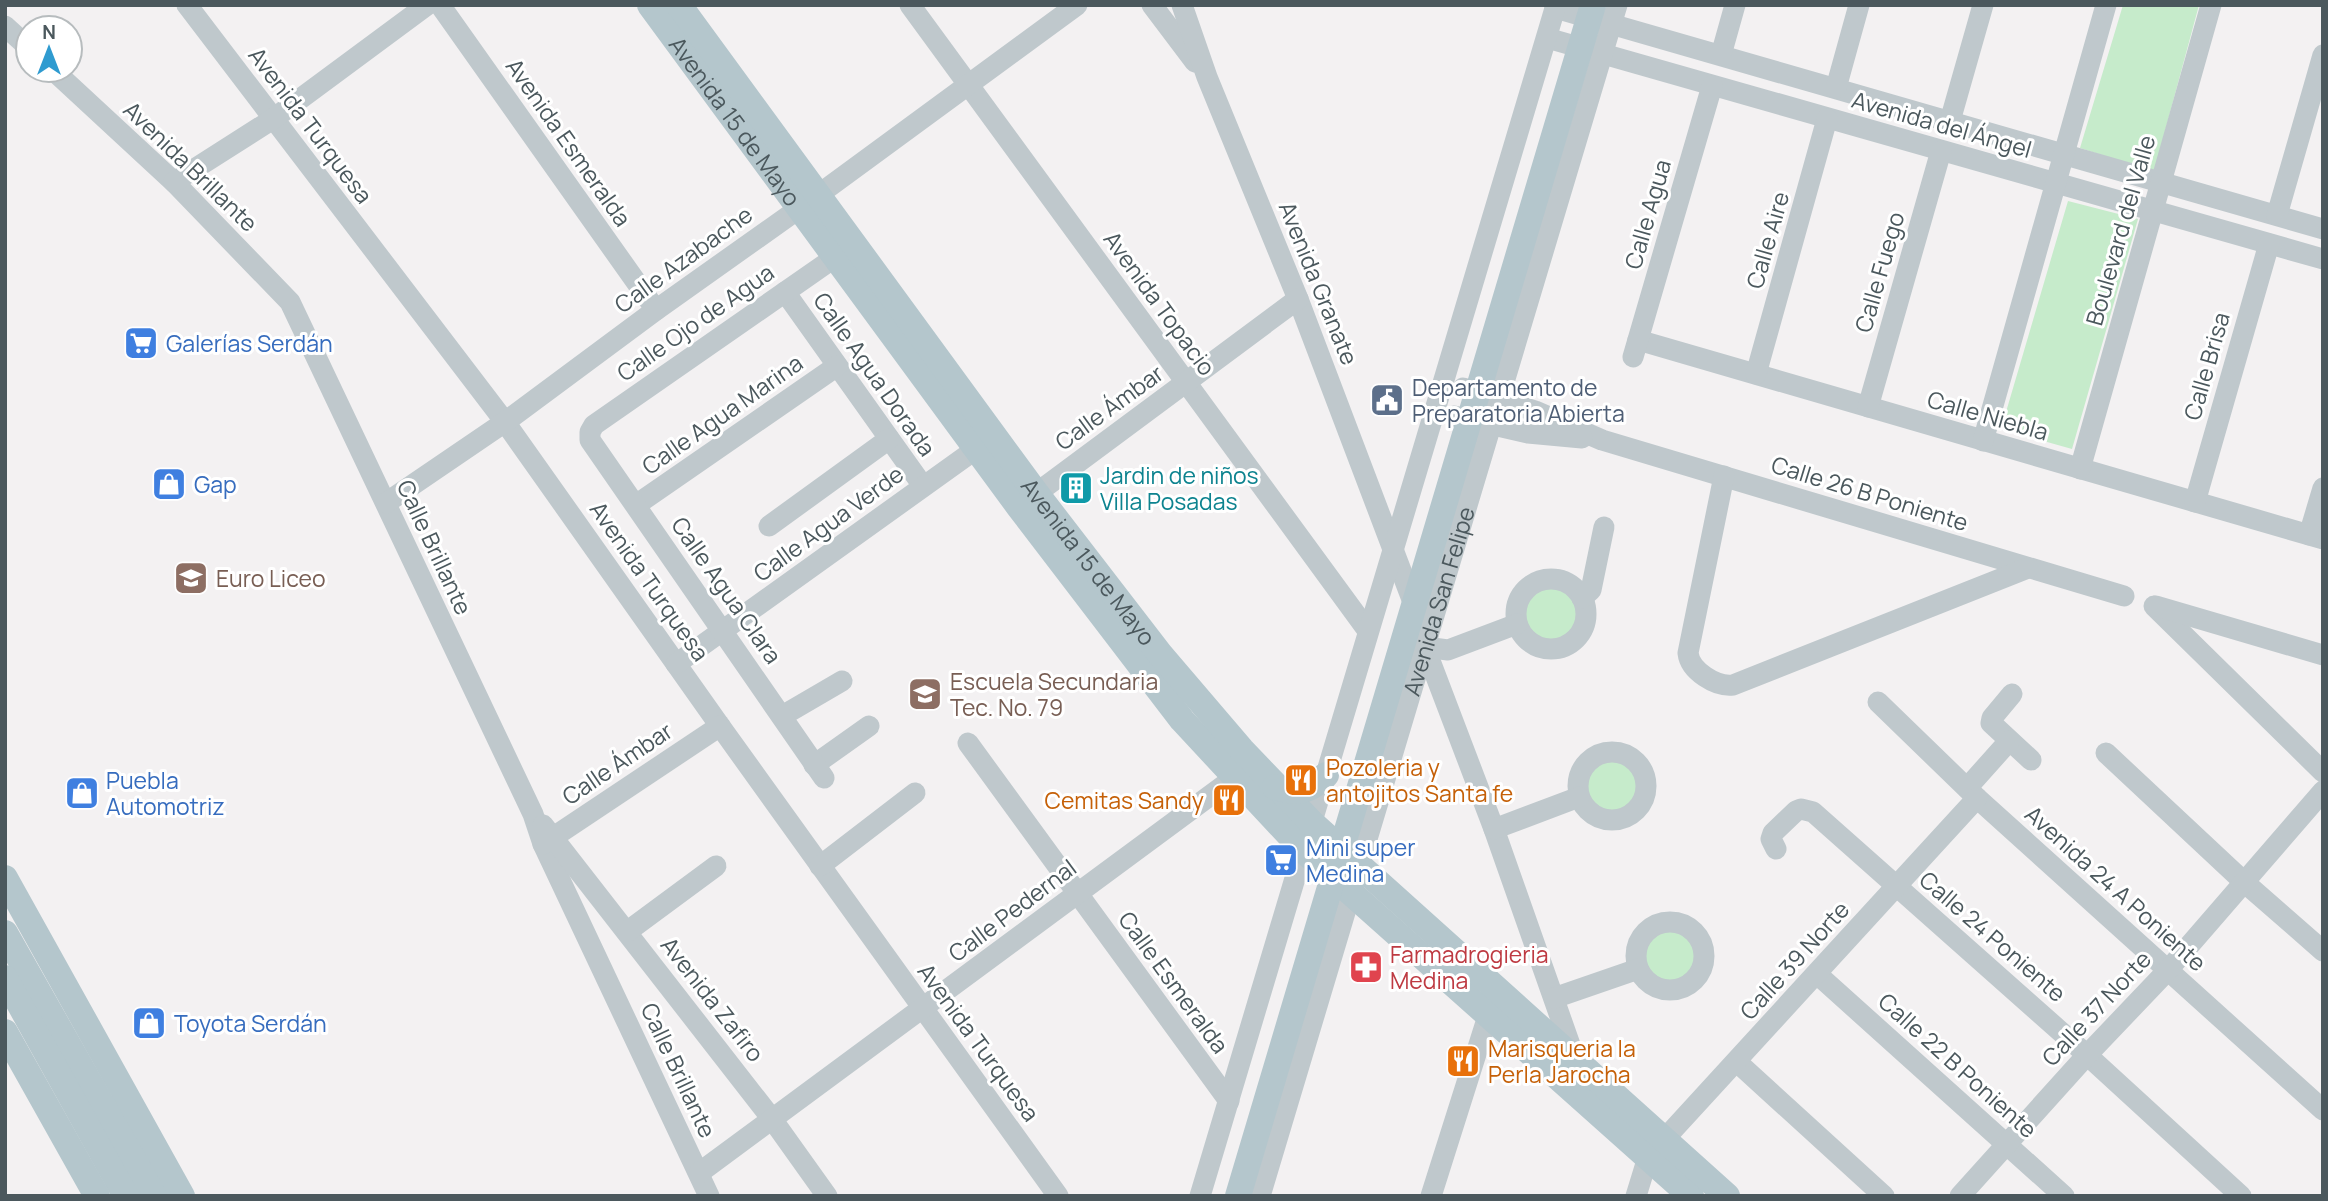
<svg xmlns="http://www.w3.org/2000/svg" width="2328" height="1201" viewBox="0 0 2328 1201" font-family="Manrope,sans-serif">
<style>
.green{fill:#c6ebcb}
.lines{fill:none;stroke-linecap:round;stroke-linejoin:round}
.minor{stroke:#bfc8cc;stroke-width:21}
.major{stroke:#b4c6cc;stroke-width:26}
.labels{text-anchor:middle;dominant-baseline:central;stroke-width:6;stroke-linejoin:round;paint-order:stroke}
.street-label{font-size:23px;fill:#4b585d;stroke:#fff}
.shop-label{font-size:23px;fill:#366cbe;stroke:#fff;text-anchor:start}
.service-label{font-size:23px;fill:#4e5e75;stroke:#fff;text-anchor:start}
.culture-label{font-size:23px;fill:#0d838f;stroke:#fff;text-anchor:start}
.education-label{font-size:23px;fill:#785e54;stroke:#fff;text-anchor:start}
.food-label{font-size:23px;fill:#c56008;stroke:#fff;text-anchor:start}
.health-label{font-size:23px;fill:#be3a42;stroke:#fff;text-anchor:start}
</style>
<rect width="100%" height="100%" fill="#f3f1f2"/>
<!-- green -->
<path class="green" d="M 2123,5 L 2199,5 L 2154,172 L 2080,148 Z
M 2068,201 L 2138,219 L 2072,449 L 2001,429 Z
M 1559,585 L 1581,606 L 1575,635 L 1544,645 L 1522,624 L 1528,595 Z
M 1619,757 L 1642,778 L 1636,807 L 1604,817 L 1582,796 L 1588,767 Z
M 1677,928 L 1700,949 L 1693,978 L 1662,988 L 1640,967 L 1646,938 Z"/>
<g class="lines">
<!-- minor -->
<g class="minor">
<path d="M 187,5 L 505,422 L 720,726 L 1058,1196"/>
<path d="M 440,5 L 656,310"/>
<path d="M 910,5 L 1368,631"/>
<path d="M 1152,5 L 1195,62"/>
<path d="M 1182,5 L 1207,77 L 1298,299 L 1416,610"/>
<path d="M 1555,8 L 2323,229"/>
<path d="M 5,26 L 28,47"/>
<path d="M 1547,38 L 2323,259"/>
<path d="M 1721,55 L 1735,5"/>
<path d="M 53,70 L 174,182 L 290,302 L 533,814 L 543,844 L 709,1196"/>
<path d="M 1836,88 L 1859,5"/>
<path d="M 1950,121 L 1983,5"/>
<path d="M 174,182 L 273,119 L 427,5"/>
<path d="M 2277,215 L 2323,55"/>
<path d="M 785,292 L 923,486"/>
<path d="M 1638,340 L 2323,539"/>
<path d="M 1633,357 L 1712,86"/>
<path d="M 1756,374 L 1827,119"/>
<path d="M 1463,388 L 1535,411 L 1602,440 L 2124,596"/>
<path d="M 1868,407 L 1941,151"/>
<path d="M 1454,416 L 1528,433 L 1582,438"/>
<path d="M 1983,441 L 2106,5"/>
<path d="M 2080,469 L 2211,5"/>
<path d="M 1724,476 L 1688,653 C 1690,671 1716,687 1733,685 L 2028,568"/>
<path d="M 1026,501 L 1298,299"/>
<path d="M 2195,502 L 2269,244"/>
<path d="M 386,503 L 505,422 L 656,310 L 818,195 L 1077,5"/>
<path d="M 636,505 L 837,366"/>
<path d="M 769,526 L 889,439"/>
<path d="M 2309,535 L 2323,488"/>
<circle cx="1551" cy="614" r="35"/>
<path d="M 1582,598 L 1591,590 L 1604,527"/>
<path d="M 2154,606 L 2323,772"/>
<path d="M 2156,606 L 2323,655"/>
<path d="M 1424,645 L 1494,829 L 1575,1059"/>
<path d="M 1425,647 L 1448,650 L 1517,624"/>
<path d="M 676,664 L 976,449"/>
<path d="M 2012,694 L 1992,718 L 1991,723 L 2031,760"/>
<path d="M 1878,702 L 1977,798 L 2323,1110"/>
<path d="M 782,716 L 842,681"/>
<path d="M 968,743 L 1229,1101"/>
<circle cx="1612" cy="786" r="34"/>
<path d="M 2106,753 L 2244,882 L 2323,951"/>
<path d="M 814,765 L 869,726"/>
<path d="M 824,778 L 590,440 L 590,432 L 594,425 L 834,258"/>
<path d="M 1967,788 L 2009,741"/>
<path d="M 543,825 L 772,1119 L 827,1196"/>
<path d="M 1494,829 L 1579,797"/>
<path d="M 543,844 L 720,726"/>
<path d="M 1776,849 L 1771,839 L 1773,833 L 1796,811 L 1801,809 L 1813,812 L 2087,1055 L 2241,1196"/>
<path d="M 820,866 L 915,793"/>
<circle cx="1670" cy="956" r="34"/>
<path d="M 628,931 L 716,866"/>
<path d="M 1817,974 L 2064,1196"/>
<path d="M 1554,998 L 1638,969"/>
<path d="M 1737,1062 L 1884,1196"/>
<path d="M 699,1173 L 1246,769"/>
<path d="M 1200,1196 L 1556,5"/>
<path id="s1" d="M 1260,1196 L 1617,5"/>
<path d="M 1431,1196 L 1488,1016"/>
<path d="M 1636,1196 L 1648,1157 L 1977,798"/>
<path d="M 1960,1196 L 2087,1055 L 2168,970 L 2323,791"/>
</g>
<!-- major -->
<g class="major">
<path id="s2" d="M 650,5 L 1019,507 L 1182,720 L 1304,851 L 1691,1196"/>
<path id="s3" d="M 679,5 L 1036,493 L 1160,654 L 1242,750 L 1312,823 L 1727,1196"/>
<path d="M 1275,787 C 1299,794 1309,792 1326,775"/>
<path d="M 5,878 L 182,1196"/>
<path d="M 5,933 L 154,1196"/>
<path d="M 5,978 L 126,1196"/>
<path d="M 5,1032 L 97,1196"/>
<path d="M 1238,1196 L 1593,5"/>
</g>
</g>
<!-- icons -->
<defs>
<g id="supermarket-square" transform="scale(1.75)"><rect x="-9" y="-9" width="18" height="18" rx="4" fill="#3f7fe0" stroke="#fff"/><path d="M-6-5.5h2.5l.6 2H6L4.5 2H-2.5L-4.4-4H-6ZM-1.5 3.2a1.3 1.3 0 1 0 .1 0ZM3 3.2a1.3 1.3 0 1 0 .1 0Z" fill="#fff"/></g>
<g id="civic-square" transform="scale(1.75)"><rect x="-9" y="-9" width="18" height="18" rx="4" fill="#5c6f8a" stroke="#fff"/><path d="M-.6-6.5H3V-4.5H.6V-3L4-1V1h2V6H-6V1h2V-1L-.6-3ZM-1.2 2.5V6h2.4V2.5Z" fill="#fff"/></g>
<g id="shop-square" transform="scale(1.75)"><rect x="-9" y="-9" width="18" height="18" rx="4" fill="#3f7fe0" stroke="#fff"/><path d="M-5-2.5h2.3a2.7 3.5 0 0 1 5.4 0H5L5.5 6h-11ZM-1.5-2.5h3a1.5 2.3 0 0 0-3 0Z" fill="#fff"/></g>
<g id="building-square" transform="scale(1.75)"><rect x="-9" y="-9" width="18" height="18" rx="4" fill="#0f9aa8" stroke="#fff"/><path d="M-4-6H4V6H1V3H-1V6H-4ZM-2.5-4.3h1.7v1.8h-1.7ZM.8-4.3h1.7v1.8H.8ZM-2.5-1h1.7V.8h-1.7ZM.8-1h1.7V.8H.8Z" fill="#fff"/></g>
<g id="school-square" transform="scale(1.75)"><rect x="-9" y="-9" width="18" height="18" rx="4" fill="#8d6e63" stroke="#fff"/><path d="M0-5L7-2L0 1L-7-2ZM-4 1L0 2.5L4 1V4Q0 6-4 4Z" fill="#fff"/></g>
<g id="university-square" transform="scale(1.75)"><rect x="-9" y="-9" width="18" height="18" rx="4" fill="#8d6e63" stroke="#fff"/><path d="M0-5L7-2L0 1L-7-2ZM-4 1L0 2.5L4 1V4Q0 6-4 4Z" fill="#fff"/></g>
<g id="restaurant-square" transform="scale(1.75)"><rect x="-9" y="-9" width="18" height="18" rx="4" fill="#e8710a" stroke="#fff"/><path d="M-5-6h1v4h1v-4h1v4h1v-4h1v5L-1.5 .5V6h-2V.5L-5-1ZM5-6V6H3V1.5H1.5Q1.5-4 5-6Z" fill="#fff"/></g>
<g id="pharmacy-square" transform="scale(1.75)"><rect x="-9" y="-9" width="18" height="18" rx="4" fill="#e0444e" stroke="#fff"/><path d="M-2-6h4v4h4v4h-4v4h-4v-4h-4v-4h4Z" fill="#fff"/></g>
</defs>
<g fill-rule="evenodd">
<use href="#supermarket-square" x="141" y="343"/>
<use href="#civic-square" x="1387" y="400"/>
<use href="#shop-square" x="169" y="484"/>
<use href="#building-square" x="1076" y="488"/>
<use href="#school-square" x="191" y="578"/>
<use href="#university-square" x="925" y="694"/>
<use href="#restaurant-square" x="1301" y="780"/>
<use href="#shop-square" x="82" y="793"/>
<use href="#restaurant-square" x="1229" y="800"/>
<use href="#supermarket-square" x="1281" y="860"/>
<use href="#pharmacy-square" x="1366" y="967"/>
<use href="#shop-square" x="149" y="1023"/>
<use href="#restaurant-square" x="1463" y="1061"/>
</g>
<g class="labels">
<!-- street labels -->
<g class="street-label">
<text stroke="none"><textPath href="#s2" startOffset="144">Avenida 15 de Mayo</textPath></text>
<text transform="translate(1942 124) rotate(16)">Avenida del Ángel</text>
<text transform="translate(311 125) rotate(53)">Avenida Turquesa</text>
<text transform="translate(569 142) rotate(55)">Avenida Esmeralda</text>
<text transform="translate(191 166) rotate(44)">Avenida Brillante</text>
<text transform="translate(1647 214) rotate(-74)">Calle Agua</text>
<text transform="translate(2120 230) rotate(-74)">Boulevard del Valle</text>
<text transform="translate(1767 240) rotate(-74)">Calle Aire</text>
<text transform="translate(683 259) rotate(-36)">Calle Azabache</text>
<text transform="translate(1879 272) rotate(-74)">Calle Fuego</text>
<text transform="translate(1319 283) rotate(68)">Avenida Granate</text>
<text transform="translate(1160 303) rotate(54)">Avenida Topacio</text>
<text transform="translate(695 322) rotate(-35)">Calle Ojo de Agua</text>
<text transform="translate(2206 366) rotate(-74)">Calle Brisa</text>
<text transform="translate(875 374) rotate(55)">Calle Agua Dorada</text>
<text transform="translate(1109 407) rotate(-36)">Calle Ámbar</text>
<text transform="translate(722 414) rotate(-35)">Calle Agua Marina</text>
<text transform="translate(1988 415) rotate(16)">Calle Niebla</text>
<text transform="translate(1870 493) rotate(17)">Calle 26 B Poniente</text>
<text transform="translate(828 523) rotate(-36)">Calle Agua Verde</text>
<text transform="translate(435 547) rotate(65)">Calle Brillante</text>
<text stroke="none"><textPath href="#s3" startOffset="691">Avenida 15 de Mayo</textPath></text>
<text transform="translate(650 581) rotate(55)">Avenida Turquesa</text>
<text transform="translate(727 590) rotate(55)">Calle Agua Clara</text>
<text stroke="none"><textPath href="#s1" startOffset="621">Avenida San Felipe</textPath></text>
<text transform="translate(617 763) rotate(-34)">Calle Ámbar</text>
<text transform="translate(2116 888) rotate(42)">Avenida 24 A Poniente</text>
<text transform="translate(1012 910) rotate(-37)">Calle Pedernal</text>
<text transform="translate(1993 936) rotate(41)">Calle 24 Poniente</text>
<text transform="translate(1794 960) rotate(-48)">Calle 39 Norte</text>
<text transform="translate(1174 982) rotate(54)">Calle Esmeralda</text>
<text transform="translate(713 999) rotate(52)">Avenida Zafiro</text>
<text transform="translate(2096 1008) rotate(-47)">Calle 37 Norte</text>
<text transform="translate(979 1042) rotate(54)">Avenida Turquesa</text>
<text transform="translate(1958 1065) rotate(42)">Calle 22 B Poniente</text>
<text transform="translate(679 1070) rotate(65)">Calle Brillante</text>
</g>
<!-- shop labels -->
<g class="shop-label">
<text x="166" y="343">Galerías Serdán</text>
<text x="194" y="484">Gap</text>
<text x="106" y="780">Puebla<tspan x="106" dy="26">Automotriz</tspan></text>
<text x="1306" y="847">Mini super<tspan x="1306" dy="26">Medina</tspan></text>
<text x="174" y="1023">Toyota Serdán</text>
</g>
<!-- service labels -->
<g class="service-label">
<text x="1412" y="387">Departamento de<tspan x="1412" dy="26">Preparatoria Abierta</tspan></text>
</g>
<!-- culture labels -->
<g class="culture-label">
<text x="1100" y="475">Jardin de niños<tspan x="1100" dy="26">Villa Posadas</tspan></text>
</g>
<!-- education labels -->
<g class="education-label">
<text x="216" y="578">Euro Liceo</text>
<text x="950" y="681">Escuela Secundaria<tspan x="950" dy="26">Tec. No. 79</tspan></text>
</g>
<!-- food labels -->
<g class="food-label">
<text x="1326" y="767">Pozoleria y<tspan x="1326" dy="26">antojitos Santa fe</tspan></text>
<text x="1204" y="800" text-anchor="end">Cemitas Sandy</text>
<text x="1488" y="1048">Marisqueria la<tspan x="1488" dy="26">Perla Jarocha</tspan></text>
</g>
<!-- health labels -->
<g class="health-label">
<text x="1390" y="954">Farmadrogieria<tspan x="1390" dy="26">Medina</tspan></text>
</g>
</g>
<!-- border -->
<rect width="2328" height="1201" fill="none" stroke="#4b585d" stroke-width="14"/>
<!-- north arrow -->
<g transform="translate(49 49)"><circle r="33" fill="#ffffff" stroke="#b7bcbe" stroke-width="2"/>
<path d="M0-5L12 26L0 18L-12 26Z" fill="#2f9bd0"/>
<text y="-10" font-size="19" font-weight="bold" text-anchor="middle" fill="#4b585d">N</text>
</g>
</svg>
